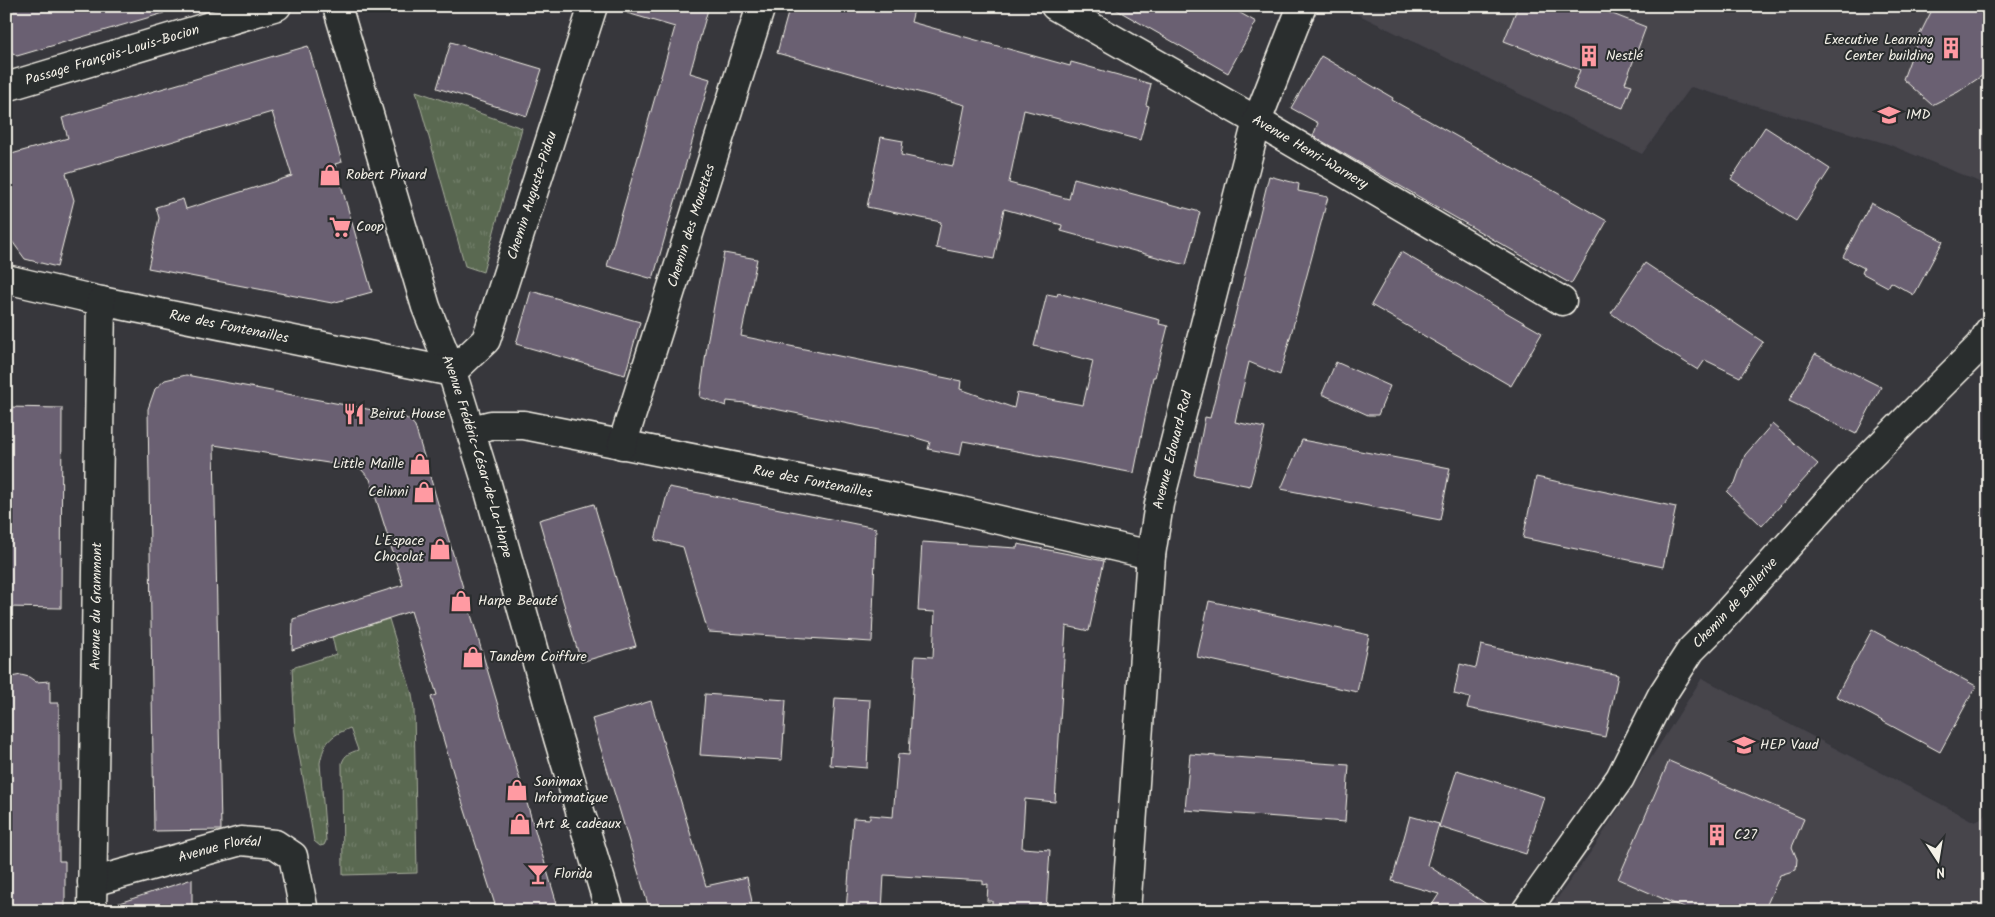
<svg xmlns="http://www.w3.org/2000/svg" width="1995" height="917" viewBox="0 0 1995 917" font-family="Kalam,sans-serif">
<style>
.built{fill:#46444c}
.park{fill:url(#park-tufts);stroke:#a7ad9c}
.building{fill:#6a6172;stroke:#f4f1e8}
.lines{fill:none;stroke-linecap:round;stroke-linejoin:round}
.minor-casing{stroke:#f4f1e8;stroke-width:31}
.minor{stroke:#2a2d2e;stroke-width:28}
.labels{text-anchor:middle;dominant-baseline:central;stroke-width:4;stroke-linejoin:round;paint-order:stroke}
.poi-label{font-size:14px;fill:#f4f1e8;stroke:#2a2d2e;text-anchor:start}
.street-label{font-size:14px;fill:#f4f1e8;stroke:#2a2d2e}
</style>
<defs>
<pattern id="park-tufts" width="24" height="20" patternUnits="userSpaceOnUse" patternTransform="scale(1.25)"><rect width="24" height="20" fill="#5a6951"/><path d="M3 7l-1-3M5 7V3M7 7l1-3M15 17l-1-3M17 17v-4M19 17l1-3" fill="none" stroke="#727f6a"/></pattern>
</defs>
<rect width="100%" height="100%" fill="#37373c"/>
<filter id="ink" filterUnits="userSpaceOnUse"><feTurbulence type="fractalNoise" baseFrequency=".02" numOctaves="2"/><feDisplacementMap in="SourceGraphic" scale="10" xChannelSelector="R" yChannelSelector="G"/><feConvolveMatrix kernelMatrix="1 2 1 2 8 2 1 2 1" color-interpolation-filters="sRGB"/></filter>
<g filter="url(#ink)">
<!-- built -->
<path class="built" d="M 1341,6 L 1989,6 L 1989,186 L 1888,144 L 1691,87 L 1642,154 Z
M 1702,678 L 1975,822 L 1989,813 L 1989,911 L 1548,911 L 1595,846 Z"/>
<!-- park -->
<path class="park" d="M 416,91 L 522,128 L 483,272 L 465,266 Z
M 389,619 L 412,694 L 414,709 L 417,873 L 343,875 L 342,763 C 345,754 350,753 358,750 L 350,728 C 330,736 324,742 320,763 L 326,841 L 324,845 L 320,846 L 314,841 L 295,731 L 292,668 L 336,654 L 332,636 Z"/>
<!-- building -->
<path class="building" d="M 6,6 L 163,6 L 164,13 L 17,56 L 6,48 Z
M 628,6 L 709,6 L 690,73 L 710,79 L 653,279 L 607,266 L 675,27 L 627,13 Z
M 790,6 L 915,6 L 911,22 L 1070,66 L 1071,62 L 1151,84 L 1146,105 L 1149,106 L 1140,140 L 1024,110 L 1009,183 L 1069,199 L 1074,178 L 1200,212 L 1186,265 L 1061,231 L 1062,225 L 1004,209 L 994,259 L 936,248 L 941,222 L 867,207 L 881,137 L 903,141 L 901,155 L 953,166 L 965,105 L 777,53 Z
M 1110,6 L 1228,6 L 1256,22 L 1228,73 Z
M 1518,6 L 1592,6 L 1646,27 L 1625,83 L 1632,85 L 1623,108 L 1573,89 L 1580,70 L 1504,41 Z
M 1934,6 L 1989,6 L 1989,71 L 1958,92 L 1932,105 L 1903,79 L 1919,36 Z
M 451,42 L 542,69 L 527,116 L 437,88 Z
M 308,46 L 342,162 L 335,164 L 372,292 L 332,303 L 148,268 L 159,218 L 156,207 L 183,199 L 186,209 L 292,176 L 272,112 L 66,173 L 74,200 L 57,267 L 25,259 L 9,237 L 8,155 L 68,138 L 62,118 Z
M 1321,56 L 1393,98 L 1392,100 L 1607,221 L 1571,284 L 1313,136 L 1318,123 L 1291,108 Z
M 1765,127 L 1830,169 L 1796,221 L 1731,179 Z
M 1269,176 L 1299,184 L 1298,191 L 1328,197 L 1280,375 L 1249,362 L 1235,422 L 1265,428 L 1250,486 L 1194,475 L 1205,417 L 1210,418 Z
M 1871,203 L 1943,241 L 1914,295 L 1891,282 L 1888,287 L 1862,273 L 1864,268 L 1843,257 Z
M 1401,252 L 1542,333 L 1511,386 L 1371,305 Z
M 724,253 L 757,259 L 741,336 L 961,381 L 960,389 L 1014,408 L 1017,393 L 1083,405 L 1093,361 L 1034,346 L 1047,294 L 1057,296 L 1058,293 L 1160,320 L 1159,324 L 1168,326 L 1155,377 L 1153,377 L 1134,473 L 963,441 L 960,455 L 928,449 L 930,442 L 913,437 L 745,403 L 727,401 L 726,406 L 700,397 L 708,338 Z
M 1645,263 L 1763,342 L 1740,377 L 1705,360 L 1698,370 L 1641,335 L 1611,313 Z
M 531,291 L 640,322 L 625,375 L 516,344 Z
M 1815,354 L 1881,387 L 1856,434 L 1789,401 Z
M 1336,362 L 1390,386 L 1378,415 L 1368,415 L 1322,394 Z
M 186,375 L 399,415 L 410,420 L 415,426 L 559,911 L 497,911 L 455,779 L 431,697 L 437,695 L 411,611 L 292,650 L 293,619 L 403,585 L 370,479 L 360,468 L 214,445 L 221,830 L 154,831 L 148,409 L 155,389 L 165,380 Z
M 6,407 L 62,408 L 61,608 L 6,607 Z
M 1772,424 L 1818,464 L 1762,526 L 1727,492 L 1735,483 L 1745,455 Z
M 1302,440 L 1450,468 L 1440,520 L 1281,489 Z
M 1536,477 L 1676,507 L 1663,567 L 1523,538 Z
M 669,487 L 876,528 L 872,642 L 708,632 L 683,547 L 655,540 Z
M 594,504 L 636,646 L 581,662 L 539,520 Z
M 922,542 L 1017,548 L 1018,544 L 1104,561 L 1089,631 L 1066,626 L 1055,802 L 1025,799 L 1022,848 L 1050,850 L 1046,911 L 992,911 L 992,901 L 987,901 L 988,884 L 983,885 L 983,881 L 884,875 L 882,911 L 846,911 L 853,818 L 870,819 L 870,815 L 893,817 L 898,754 L 909,755 L 915,656 L 933,657 L 935,612 L 918,611 Z
M 1209,601 L 1369,635 L 1357,692 L 1197,657 Z
M 1872,630 L 1976,686 L 1940,752 L 1836,696 Z
M 1481,645 L 1618,675 L 1605,737 L 1467,708 L 1470,698 L 1454,694 L 1460,664 L 1476,668 Z
M 21,675 L 29,677 L 36,682 L 50,681 L 50,703 L 59,703 L 59,861 L 65,861 L 65,911 L 6,911 L 6,678 Z
M 705,694 L 786,700 L 782,760 L 700,755 Z
M 835,698 L 870,700 L 867,768 L 830,765 Z
M 651,701 L 706,886 L 747,877 L 752,902 L 727,911 L 650,911 L 592,719 Z
M 1190,754 L 1349,765 L 1345,822 L 1185,810 Z
M 1669,761 L 1804,819 L 1792,847 L 1797,859 L 1796,870 L 1780,875 L 1764,911 L 1691,911 L 1618,879 Z
M 1457,770 L 1544,797 L 1526,854 L 1439,827 Z
M 1410,816 L 1439,824 L 1427,865 L 1497,911 L 1428,911 L 1439,894 L 1392,881 Z
M 192,879 L 192,911 L 110,911 L 110,906 Z"/>
<g class="lines">
<!-- minor casing -->
<g class="minor-casing">
<g id="minor">
<path id="s1" d="M 337,6 L 426,307 L 452,372 L 487,484 L 558,738 L 610,911"/>
<path id="s2" d="M 1055,6 L 1257,121 L 1562,301"/>
<path id="s3" d="M 6,87 L 277,6"/>
<path id="s4" d="M 6,279 L 101,301 L 452,372 L 486,340 L 593,6"/>
<path id="s5" d="M 471,430 L 491,425 L 524,425 L 961,511 L 1151,555"/>
<path id="s6" d="M 622,445 L 761,6"/>
<path id="s7" d="M 92,882 L 241,841 L 275,844 L 293,856 L 304,911"/>
<path id="s8" d="M 92,911 L 101,301"/>
<path id="s9" d="M 1126,911 L 1151,555 L 1159,504 L 1257,121 L 1302,6"/>
<path id="s10" d="M 1526,911 L 1620,778 L 1662,695 L 1691,650 L 1717,624 L 1857,469 L 1981,345 L 1989,331"/>
</g>
</g>
<!-- minor -->
<use href="#minor" class="minor"/>
</g>
</g>
<!-- icons -->
<defs>
<g id="building-bare" transform="scale(1.725)"><path d="M-4-6H4V6H1V3H-1V6H-4ZM-2.5-4.3h1.7v1.8h-1.7ZM.8-4.3h1.7v1.8H.8ZM-2.5-1h1.7V.8h-1.7ZM.8-1h1.7V.8H.8Z" fill="#ff9aa2" stroke="#2a2d2e" stroke-width="2.5" paint-order="stroke"/></g>
<g id="school-bare" transform="scale(1.725)"><path d="M0-5L7-2L0 1L-7-2ZM-4 1L0 2.5L4 1V4Q0 6-4 4Z" fill="#ff9aa2" stroke="#2a2d2e" stroke-width="2.5" paint-order="stroke"/></g>
<g id="shop-bare" transform="scale(1.725)"><path d="M-5-2.5h2.3a2.7 3.5 0 0 1 5.4 0H5L5.5 6h-11ZM-1.5-2.5h3a1.5 2.3 0 0 0-3 0Z" fill="#ff9aa2" stroke="#2a2d2e" stroke-width="2.5" paint-order="stroke"/></g>
<g id="supermarket-bare" transform="scale(1.725)"><path d="M-6-5.5h2.5l.6 2H6L4.5 2H-2.5L-4.4-4H-6ZM-1.5 3.2a1.3 1.3 0 1 0 .1 0ZM3 3.2a1.3 1.3 0 1 0 .1 0Z" fill="#ff9aa2" stroke="#2a2d2e" stroke-width="2.5" paint-order="stroke"/></g>
<g id="restaurant-bare" transform="scale(1.725)"><path d="M-5-6h1v4h1v-4h1v4h1v-4h1v5L-1.5 .5V6h-2V.5L-5-1ZM5-6V6H3V1.5H1.5Q1.5-4 5-6Z" fill="#ff9aa2" stroke="#2a2d2e" stroke-width="2.5" paint-order="stroke"/></g>
<g id="university-bare" transform="scale(1.725)"><path d="M0-5L7-2L0 1L-7-2ZM-4 1L0 2.5L4 1V4Q0 6-4 4Z" fill="#ff9aa2" stroke="#2a2d2e" stroke-width="2.5" paint-order="stroke"/></g>
<g id="bar-bare" transform="scale(1.725)"><path d="M-6-5H6L.8 .8V4.5H3.5V6h-7V4.5H-.8V.8Z" fill="#ff9aa2" stroke="#2a2d2e" stroke-width="2.5" paint-order="stroke"/></g>
</defs>
<g fill-rule="evenodd">
<use href="#building-bare" x="1951" y="48"/>
<use href="#building-bare" x="1589" y="56"/>
<use href="#school-bare" x="1889" y="115"/>
<use href="#shop-bare" x="330" y="175"/>
<use href="#supermarket-bare" x="340" y="227"/>
<use href="#restaurant-bare" x="354" y="414"/>
<use href="#shop-bare" x="420" y="464"/>
<use href="#shop-bare" x="424" y="492"/>
<use href="#shop-bare" x="440" y="549"/>
<use href="#shop-bare" x="461" y="601"/>
<use href="#shop-bare" x="473" y="657"/>
<use href="#university-bare" x="1744" y="745"/>
<use href="#shop-bare" x="517" y="790"/>
<use href="#shop-bare" x="520" y="824"/>
<use href="#building-bare" x="1717" y="835"/>
<use href="#bar-bare" x="538" y="874"/>
</g>
<g class="labels">
<!-- poi labels -->
<g class="poi-label">
<text x="1934" y="40" text-anchor="end">Executive Learning<tspan x="1934" dy="16">Center building</tspan></text>
<text x="1606" y="56">Nestlé</text>
<text x="1906" y="115">IMD</text>
<text x="346" y="175">Robert Pinard</text>
<text x="356" y="227">Coop</text>
<text x="370" y="414">Beirut House</text>
<text x="404" y="464" text-anchor="end">Little Maille</text>
<text x="408" y="492" text-anchor="end">Celinni</text>
<text x="424" y="541" text-anchor="end">L'Espace<tspan x="424" dy="16">Chocolat</tspan></text>
<text x="478" y="601">Harpe Beauté</text>
<text x="489" y="657">Tandem Coiffure</text>
<text x="1760" y="745">HEP Vaud</text>
<text x="534" y="782">Sonimax<tspan x="534" dy="16">Informatique</tspan></text>
<text x="536" y="824">Art &amp; cadeaux</text>
<text x="1734" y="835">C27</text>
<text x="554" y="874">Florida</text>
</g>
<!-- street labels -->
<g class="street-label">
<text stroke="none"><textPath href="#s3" startOffset="111">Passage François-Louis-Bocion</textPath></text>
<text stroke="none"><textPath href="#s2" startOffset="294">Avenue Henri-Warnery</textPath></text>
<text stroke="none"><textPath href="#s4" startOffset="654">Chemin Auguste-Pidou</textPath></text>
<text stroke="none"><textPath href="#s6" startOffset="230">Chemin des Mouettes</textPath></text>
<text stroke="none"><textPath href="#s4" startOffset="228">Rue des Fontenailles</textPath></text>
<text stroke="none"><textPath href="#s9" startOffset="464">Avenue Edouard-Rod</textPath></text>
<text stroke="none"><textPath href="#s1" startOffset="472">Avenue Frédéric-César-de-La-Harpe</textPath></text>
<text stroke="none"><textPath href="#s5" startOffset="348">Rue des Fontenailles</textPath></text>
<text stroke="none"><textPath href="#s10" startOffset="374">Chemin de Bellerive</textPath></text>
<text stroke="none"><textPath href="#s8" startOffset="305">Avenue du Grammont</textPath></text>
<text stroke="none"><textPath href="#s7" startOffset="132">Avenue Floréal</textPath></text>
</g>
</g>
<!-- margin -->
<rect width="1995" height="917" fill="none" stroke="#2a2d2e" stroke-width="25"/>
<rect x="12" y="12" width="1970" height="892" fill="none" stroke="#f4f1e8" stroke-width="2" filter="url(#ink)"/>
<!-- north arrow -->
<g transform="translate(1938 860) rotate(168)" stroke="#2a2d2e" stroke-width="4" paint-order="stroke">
<path d="M0-4L9 19L0 12L-9 19Z" fill="#f4f1e8"/>
<text y="-8" font-size="14" font-weight="bold" text-anchor="middle" fill="#f4f1e8">N</text>
</g>
</svg>
